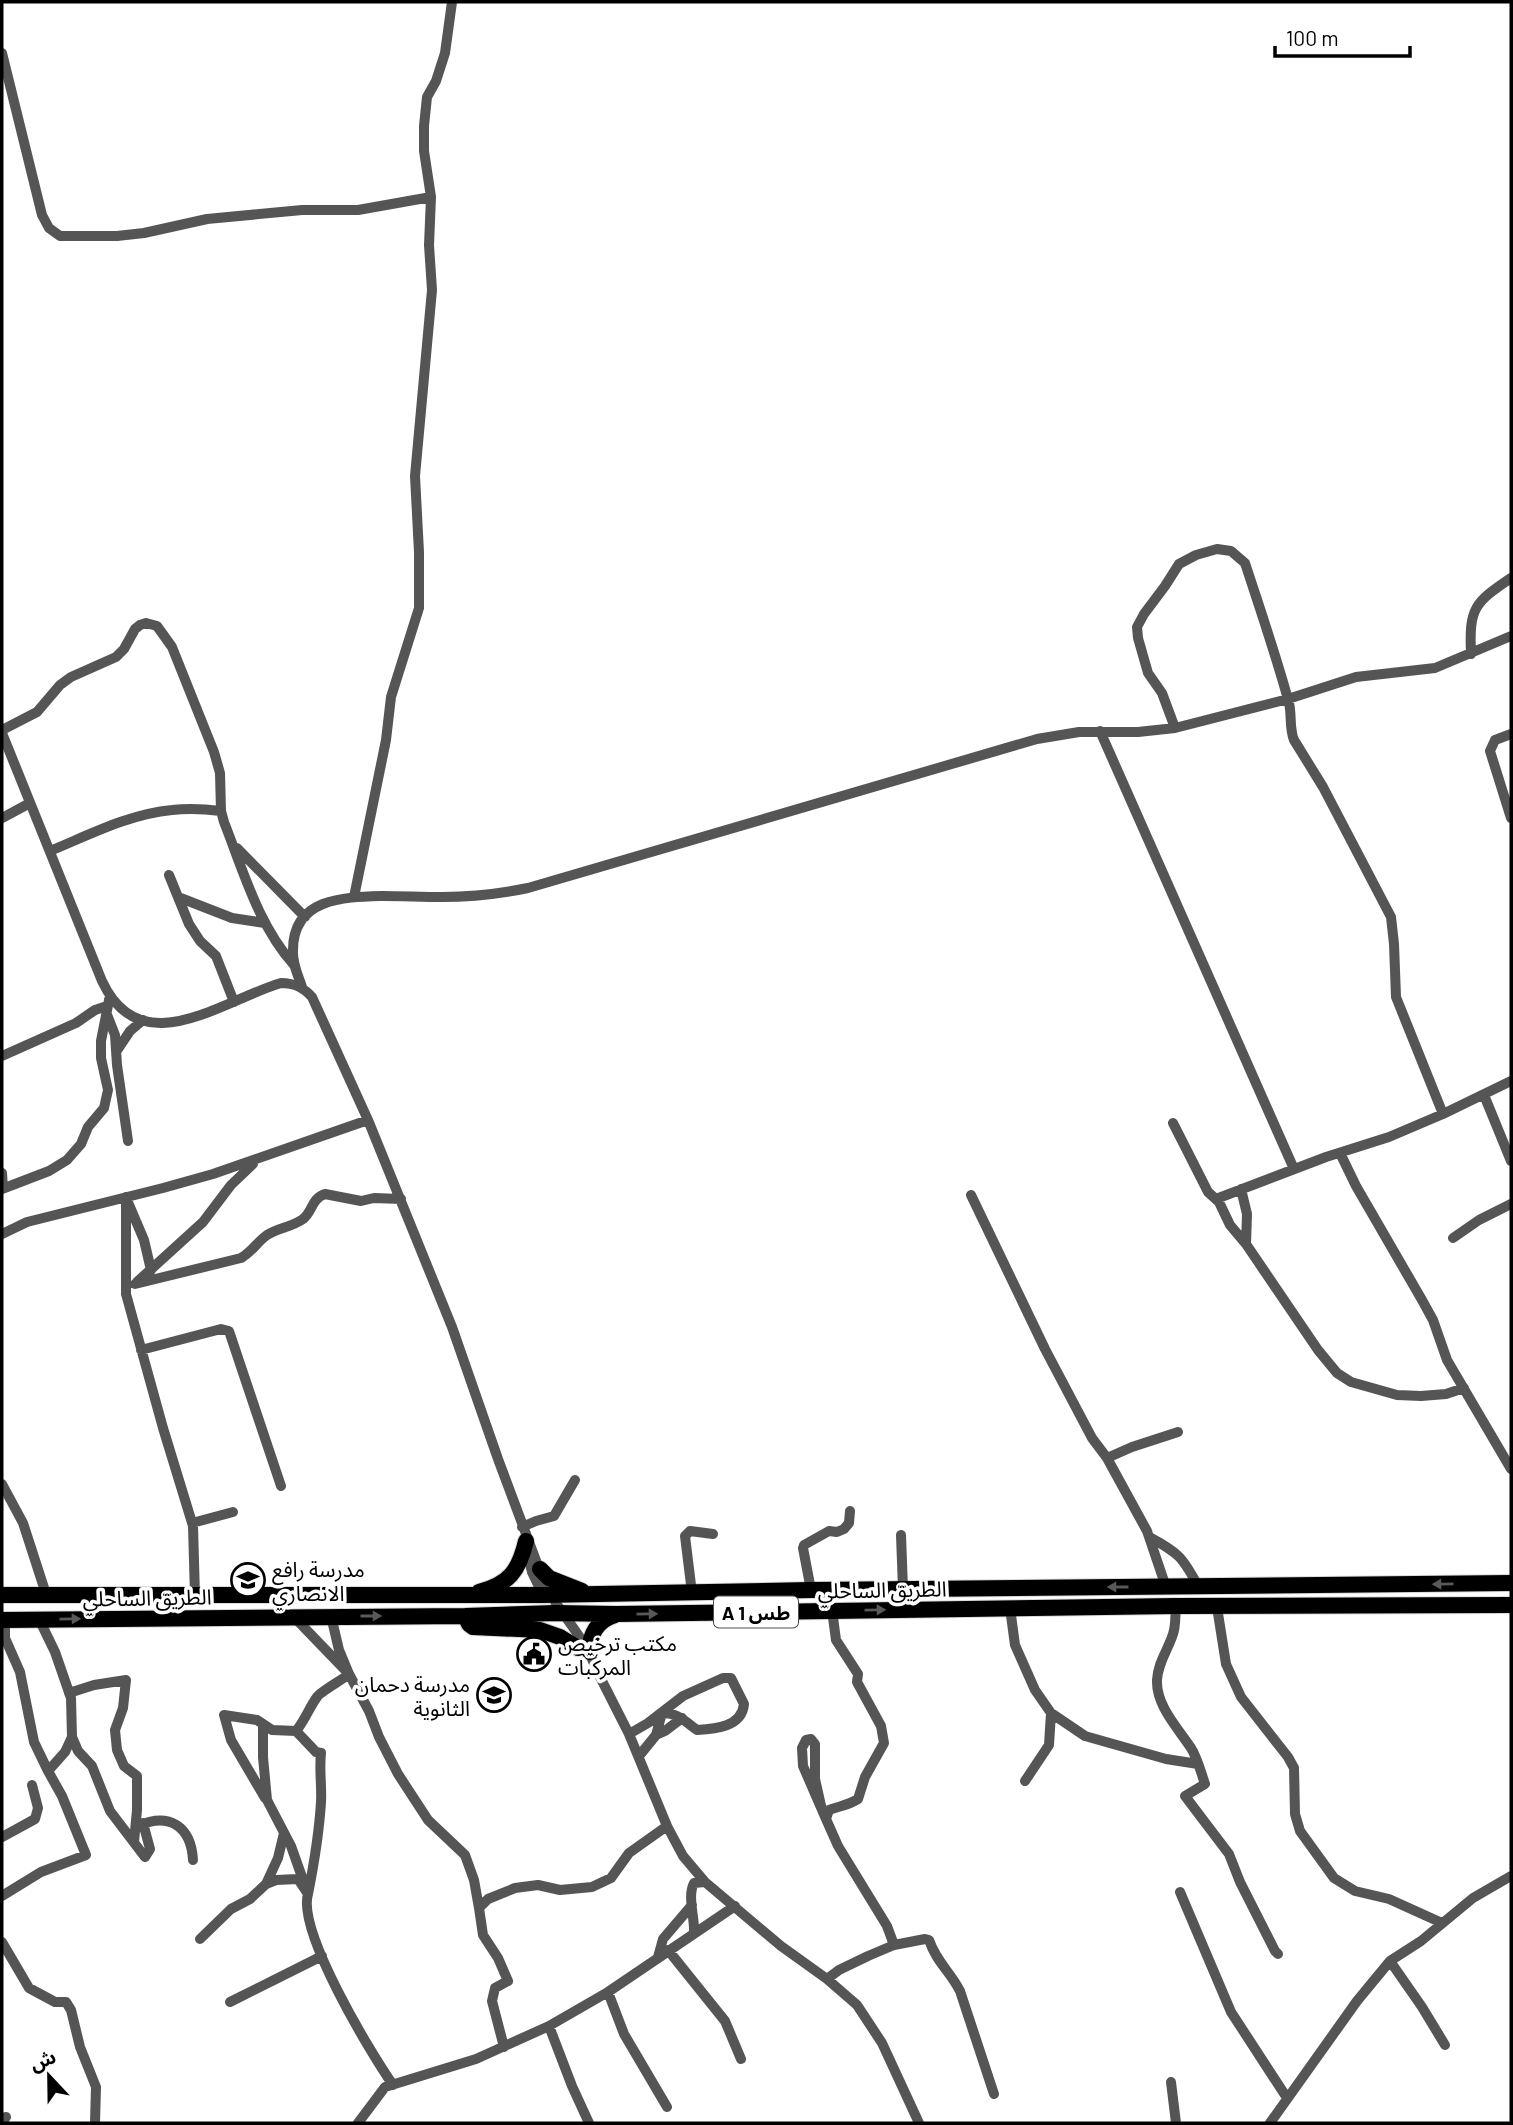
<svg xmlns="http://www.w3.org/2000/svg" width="1513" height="2125" viewBox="0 0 1513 2125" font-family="Barlow,'Noto Sans Arabic',sans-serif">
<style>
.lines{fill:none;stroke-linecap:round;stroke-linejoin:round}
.highway-casing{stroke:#dbdbdb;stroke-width:18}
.minor{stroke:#555;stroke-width:10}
.highway{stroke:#000;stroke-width:16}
.oneway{fill:#595959}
.labels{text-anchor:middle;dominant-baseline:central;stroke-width:7;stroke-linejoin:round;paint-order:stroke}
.shield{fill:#fff;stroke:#4c4c4c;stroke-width:2}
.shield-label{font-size:19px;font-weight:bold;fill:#000}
.poi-label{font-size:21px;fill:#000;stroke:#fff;text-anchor:start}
.street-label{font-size:21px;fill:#000;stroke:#fff}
</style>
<rect width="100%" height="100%" fill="#fff"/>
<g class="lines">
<!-- highway casing -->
<g class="highway-casing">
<path id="highway" d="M 540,1569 L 549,1578 L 582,1591
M 479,1592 C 509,1584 519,1571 526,1541
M 2,1595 L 543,1595 L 811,1590 L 1511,1583
M 465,1616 L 469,1624 L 473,1627 L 540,1630 L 560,1637 L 578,1648
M 2,1620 L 465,1616 L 555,1613 L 616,1614 L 1176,1606 L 1511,1605
M 590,1652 C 589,1634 598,1620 615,1615"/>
</g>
<!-- minor -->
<path class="minor" d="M 2,53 L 42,215 L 49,228 L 60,236 L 117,236 L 144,233 L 207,219 L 302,210 L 358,210 L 431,197
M 1471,654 C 1469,608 1474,603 1511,578
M 1175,728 L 1162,693 L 1148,673 L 1138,638 L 1137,627 L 1144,614 L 1165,586 L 1179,564 L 1196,555 L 1217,549 L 1231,551 L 1245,563 C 1260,609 1276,655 1289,703 C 1292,715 1289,728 1294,740 L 1323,787 L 1391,917 L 1394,944 L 1396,997 L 1443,1114
M 2,730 L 37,712 L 60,685 L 71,677 L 116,657 L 124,649 L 135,629 L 140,625 L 146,623 L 157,626 L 172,647 L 214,752 L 220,773 L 221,811 L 224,822 C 243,870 258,925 294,965
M 1100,731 L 1294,1169
M 2,733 L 102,981 C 141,1065 223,1000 281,983 C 294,983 303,987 312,997 L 368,1120 L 452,1327 L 498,1459 L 544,1582 C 558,1613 585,1636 596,1669 L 629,1734 L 667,1826 L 683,1856 L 705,1882 L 781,1946 L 827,1979 L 857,2005 L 882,2043 L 919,2123
M 1511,734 L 1495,740 L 1490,751 L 1511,818
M 2,818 L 30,803
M 237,848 L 305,917
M 50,851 C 89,835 129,814 172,810 C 189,808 205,809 221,811
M 169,875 L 189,924 L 200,941 L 216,956 L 234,1002
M 178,897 L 232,918 L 265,923
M 354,897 L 386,740 L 391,697 L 419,608 L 419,552 L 415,476 L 432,290 L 429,245 L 431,197 L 424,151 L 424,126 L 427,97 L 436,81 L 445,53 L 452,2
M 302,987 C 298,975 292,963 293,950 C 293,898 344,897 382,896 C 402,896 422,897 442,897 C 471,897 499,894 528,888 L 1037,739 L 1079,732 L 1138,732 L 1175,728 L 1288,699 L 1356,677 L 1435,668 L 1511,636
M 106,1012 L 115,1035 L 117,1065 L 128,1141
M 118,1049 L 130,1031 L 143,1020
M 2,1056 L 76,1023 L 95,1010 L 107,1006
M 1484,1095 L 1511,1161
M 1173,1123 L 1208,1192 L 1219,1202 L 1230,1225 L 1246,1244 L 1318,1350 L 1337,1373 L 1351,1382 L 1397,1395 L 1421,1396 L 1446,1394 L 1464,1388
M 1340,1153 L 1356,1186 L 1422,1300 L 1433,1320 L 1447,1360 L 1511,1469
M 2,1173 L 3,1188
M 2,1189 L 49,1171 L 67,1160 L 81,1144 L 88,1127 L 104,1108 L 108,1090 L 101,1058 L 101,1041 L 110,995
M 1241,1189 L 1247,1214 L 1246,1244
M 971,1195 L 1045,1349 L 1092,1438 L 1107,1458 L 1147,1531 L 1166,1587
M 126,1197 L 126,1294 L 163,1428 L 193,1526 L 195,1596
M 1216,1199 L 1326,1157 L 1389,1137 L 1443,1114 L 1511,1081
M 127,1200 L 144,1240 L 151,1270
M 2,1234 L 27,1222 L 163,1188 L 213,1174 L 368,1120
M 1453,1238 L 1479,1220 L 1511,1204
M 137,1282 L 203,1222 L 231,1185 L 253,1164
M 135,1284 L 241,1258 C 252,1252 257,1242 267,1235 C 278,1228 292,1227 303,1219 C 313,1211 311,1199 325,1194 L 361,1201 L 374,1198 L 401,1199
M 141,1350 L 221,1329 L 229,1331 L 281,1486
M 1107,1458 L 1132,1447 L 1178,1432
M 2,1484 L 23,1523 L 46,1594
M 192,1523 L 233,1512
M 522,1527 L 536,1521 L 554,1516 L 575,1480
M 901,1535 L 903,1589
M 1151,1538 C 1179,1553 1183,1558 1198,1586
M 527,1551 L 532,1572 L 543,1595
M 811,1590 L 803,1548 L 804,1545 L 829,1531 L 837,1532 L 844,1529 L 849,1523 L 850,1511
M 692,1593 L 685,1536 L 690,1531 L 713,1534
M 1176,1606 C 1175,1615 1176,1626 1173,1634 C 1168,1650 1158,1662 1157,1680 C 1156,1706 1178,1728 1191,1748 C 1198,1759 1201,1773 1205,1784 L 1185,1796 L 1229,1854 L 1240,1882 L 1275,1951 L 1278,1954
M 1217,1607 L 1226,1664 L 1241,1697 L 1288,1757 L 1294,1768 L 1295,1814 L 1300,1831 L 1334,1878 L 1355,1891 L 1389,1899 L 1442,1923
M 1010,1608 L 1015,1645 L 1035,1690 L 1051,1713 L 1049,1745 L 1025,1781
M 832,1610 L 836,1640 L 858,1674 L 857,1682 L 881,1726 L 884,1743 L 865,1777 L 858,1799 C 849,1805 840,1806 829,1810 L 826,1819 L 838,1846 L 887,1926 L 894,1945
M 331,1616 L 339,1650 L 349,1674 L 369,1711 L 379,1737 L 398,1774 L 428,1820 L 465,1855 L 474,1880 L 479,1908
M 39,1619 L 55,1652 L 71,1698 L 72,1737 L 78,1751 L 92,1766 L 110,1811 L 145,1857 L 150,1849 L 143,1823
M 5,1620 L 5,1638 L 20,1672 L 34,1742 L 48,1771
M 69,1693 L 94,1685 L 126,1680 L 123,1708 L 115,1730 L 117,1750 L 124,1766 L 137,1776 L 137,1810 L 134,1842
M 1051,1713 L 1085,1736 L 1166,1759 L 1198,1764
M 263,1724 L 263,1757 L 267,1800 L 291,1846 L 308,1894 C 314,1864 319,1834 321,1802 C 322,1786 319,1770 321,1753 L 316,1752 L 296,1731 C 305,1720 309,1708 317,1697 C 320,1692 342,1680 349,1674 L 293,1616
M 629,1734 L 648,1723 L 683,1696 L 723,1678 L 731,1678 L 744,1704 C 742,1727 715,1729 697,1730 C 686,1722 676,1712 662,1713 L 656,1735 L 639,1756
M 656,1735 L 665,1731 L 682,1718
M 265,1798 L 231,1740 L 224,1715 L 257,1720 L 272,1730 L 296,1731
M 822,1810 L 815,1779 L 815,1744 L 811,1739 L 806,1740 L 802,1748 L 803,1766 L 826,1819
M 138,1826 C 169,1812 191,1826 193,1860
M 2,1837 L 35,1819 L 38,1808 L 32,1785
M 266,1884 L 276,1880 L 298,1879 L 308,1894 C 297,1931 370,2052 393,2085
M 1180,1892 L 1231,2012 L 1287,2098
M 2,1896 L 41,1872 L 86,1855 L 62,1796 L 48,1771 L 65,1752 L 72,1737
M 694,1933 C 695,1918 687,1896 694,1883 L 705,1882
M 200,1939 L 231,1909 L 250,1899 L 266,1884 L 278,1858 L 284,1833
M 2,1942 L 29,1988 L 55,2002 L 66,2002 L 71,2010 L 80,2047 L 96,2087 L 95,2123
M 668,1950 L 725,2021 L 741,2059
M 658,1957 L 663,1939 L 692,1905
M 1390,1961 L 1422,2007 L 1445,2045
M 827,1979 L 839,1970 L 868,1956 L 894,1945 L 925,1939 L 929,1940 C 937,1963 950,1971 960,1991 L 994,2094
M 608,1992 L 624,2034 L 667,2107
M 230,2002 L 322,1956
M 549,2026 L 572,2086 L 589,2123
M 504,2047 L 492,2001 L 495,1988 L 508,1981 L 498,1958 L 483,1935 L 479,1908 L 488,1899 L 515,1888 L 538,1885 L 560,1890 L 592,1887 L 611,1878 L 629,1853 L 667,1826
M 1171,2082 L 1176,2123
M 2,2123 L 6,2117
M 358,2123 L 385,2087 L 476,2059 L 549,2026 L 608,1992 L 735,1906
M 1270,2123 L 1357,2001 L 1390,1961 L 1421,1941 L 1473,1898 L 1511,1876"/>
<!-- highway -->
<use href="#highway" class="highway"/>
</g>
<!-- one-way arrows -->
<defs><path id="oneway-solid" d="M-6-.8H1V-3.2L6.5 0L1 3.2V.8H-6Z" transform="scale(1.75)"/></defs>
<g class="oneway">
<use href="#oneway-solid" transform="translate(1443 1584) rotate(179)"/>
<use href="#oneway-solid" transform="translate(1118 1587) rotate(180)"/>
<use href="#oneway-solid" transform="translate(875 1610) rotate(-1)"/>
<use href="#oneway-solid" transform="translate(647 1614) rotate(-1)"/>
<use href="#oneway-solid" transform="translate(371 1616)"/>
<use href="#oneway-solid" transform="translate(70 1619) rotate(-1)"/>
</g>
<!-- icons -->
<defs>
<g id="school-ring" transform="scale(1.75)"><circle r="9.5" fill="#fff" stroke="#000" stroke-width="1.5"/><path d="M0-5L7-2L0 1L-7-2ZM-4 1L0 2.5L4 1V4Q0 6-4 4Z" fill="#000"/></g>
<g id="civic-ring" transform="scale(1.75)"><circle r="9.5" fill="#fff" stroke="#000" stroke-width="1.5"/><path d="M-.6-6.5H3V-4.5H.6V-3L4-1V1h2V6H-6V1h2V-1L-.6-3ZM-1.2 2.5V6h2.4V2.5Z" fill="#000"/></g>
</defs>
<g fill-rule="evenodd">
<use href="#school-ring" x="248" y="1580"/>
<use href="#civic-ring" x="534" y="1654"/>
<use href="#school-ring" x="494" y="1695"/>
</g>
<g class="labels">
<!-- shield labels -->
<rect class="shield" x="714" y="1596.5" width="84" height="31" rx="5"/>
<g class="shield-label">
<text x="756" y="1612">A 1 طس</text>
</g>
<!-- poi labels -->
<g class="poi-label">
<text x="272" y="1568">مدرسة رافع<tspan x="272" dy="24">الانصاري</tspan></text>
<text x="558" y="1642">مكتب ترخيص<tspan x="558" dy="24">المركبات</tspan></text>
<text x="470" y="1683" text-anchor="end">مدرسة دحمان<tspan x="470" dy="24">الثانوية</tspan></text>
</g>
<!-- street labels -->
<g class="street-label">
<text transform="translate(882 1589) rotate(-1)">الطريق الساحلي</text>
<text transform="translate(147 1597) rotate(-1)">الطريق الساحلي</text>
</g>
</g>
<!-- border -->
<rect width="1513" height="2125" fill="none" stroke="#000000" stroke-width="7"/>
<!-- north arrow -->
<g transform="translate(49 2076) rotate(338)" stroke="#ffffff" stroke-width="5" paint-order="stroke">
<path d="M0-5L12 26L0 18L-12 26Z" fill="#000000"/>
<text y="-10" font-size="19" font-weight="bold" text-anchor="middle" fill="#000000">ش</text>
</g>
<!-- scale -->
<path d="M1275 46v10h135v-10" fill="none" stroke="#000000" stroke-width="3.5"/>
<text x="1286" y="46" font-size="21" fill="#000000" stroke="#ffffff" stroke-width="5" paint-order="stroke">100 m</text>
</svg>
